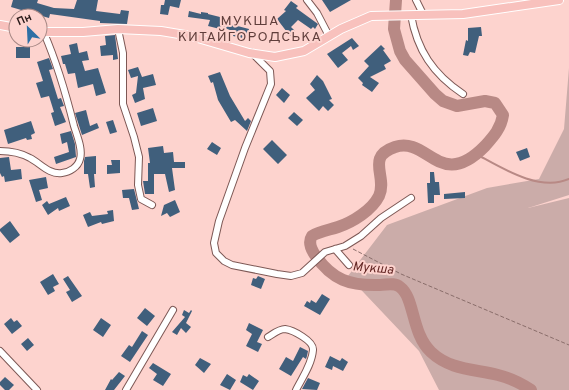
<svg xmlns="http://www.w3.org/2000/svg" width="569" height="390" viewBox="0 0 569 390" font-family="Overpass,sans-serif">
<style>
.green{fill:#cbaca9}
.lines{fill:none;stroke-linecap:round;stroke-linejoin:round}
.stream{stroke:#b88985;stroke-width:2}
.river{stroke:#b88985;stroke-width:12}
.building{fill:#405f7c}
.minor-casing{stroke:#7d5855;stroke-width:8}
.major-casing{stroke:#fff;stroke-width:10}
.path{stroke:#896d6a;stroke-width:1;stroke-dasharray:4 2;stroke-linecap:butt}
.minor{stroke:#fff;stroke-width:6}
.major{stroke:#f8c1bd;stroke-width:8}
.labels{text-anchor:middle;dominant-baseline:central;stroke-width:4;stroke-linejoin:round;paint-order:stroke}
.water-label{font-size:13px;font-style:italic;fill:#632624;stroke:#fdd3ce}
.quarter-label{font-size:14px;letter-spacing:1px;fill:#603e3b;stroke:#fdd3ce}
</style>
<rect width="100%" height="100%" fill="#fdd3ce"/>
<!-- green -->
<path class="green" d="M 569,68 L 569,195 L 528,208 L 569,198 L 569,390 L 439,390 L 419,351 L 348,276 L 387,225 L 487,188 L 539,179 L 564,129 Z"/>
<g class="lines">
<!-- stream -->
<path class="stream" d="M 476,154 C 502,168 539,192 569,179"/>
<!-- river -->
<path class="river" d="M 396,0 L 394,29 L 400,51 L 405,60 L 435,94 L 443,101 L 457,106 L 485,101 L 495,103 L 503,115 C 501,128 494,136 485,146 C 440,192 428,136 395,147 C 365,157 388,177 379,196 C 372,210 353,222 338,227 C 329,230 320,231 312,236 C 308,242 311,249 315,255 C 332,280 350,286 380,285 C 387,285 394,282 400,287 C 415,298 411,333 431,352 C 450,370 474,369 498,375 C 510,378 521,383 531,390"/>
</g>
<!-- building -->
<path class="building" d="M 13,0 L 38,0 L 37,3 L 54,8 L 74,9 L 77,0 L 98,0 L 96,11 L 120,14 L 121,10 L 129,11 L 127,24 L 100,23 L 100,21 L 50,14 L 49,18 L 35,14 L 35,16 L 27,16 L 28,12 L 11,7 Z
M 165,0 L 181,0 L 179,8 L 170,6 L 168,15 L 160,14 L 161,5 L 164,5 Z
M 322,0 L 351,0 L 330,12 Z
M 291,1 L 298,6 L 296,8 L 318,24 L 315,29 L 313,27 L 311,29 L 298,20 L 291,27 L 295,31 L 290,36 L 277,19 L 286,11 L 284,10 Z
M 189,11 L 201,14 L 201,12 L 208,13 L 208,14 L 232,20 L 230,24 L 249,29 L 247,39 L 233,36 L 234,32 L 221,26 L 220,29 L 208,26 L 210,20 L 188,17 Z
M 481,27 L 482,36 L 479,36 L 475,53 L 470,52 L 468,56 L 463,55 L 466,40 L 468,41 L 468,28 Z
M 115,35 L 118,59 L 113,60 L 113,55 L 101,56 L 100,46 L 106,45 L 105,36 Z
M 352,38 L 359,46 L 353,50 L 351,46 L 342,53 L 348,60 L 338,68 L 327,54 Z
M 77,43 L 79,53 L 87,51 L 89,60 L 82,61 L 85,71 L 98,68 L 106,93 L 96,96 L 93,84 L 78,88 L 75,73 L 68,74 L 65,64 L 63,64 L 61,56 L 71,54 L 69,45 Z
M 381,45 L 385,49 L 383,50 L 391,61 L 384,65 L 386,69 L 370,77 L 379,83 L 372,92 L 362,85 L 363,83 L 358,78 L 369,66 L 364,61 Z
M 16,47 L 30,47 L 30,58 L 16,58 Z
M 49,58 L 53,69 L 49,70 L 58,99 L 61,98 L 64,106 L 60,107 L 66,122 L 55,126 L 51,113 L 54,112 L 49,96 L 41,98 L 36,83 L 43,81 L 37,62 Z
M 138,67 L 142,77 L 153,74 L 156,85 L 143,88 L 145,99 L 135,103 L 132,95 L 136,93 L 138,76 L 131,78 L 128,70 Z
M 220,72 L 230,96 L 245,121 L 248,118 L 251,121 L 247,131 L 235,120 L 231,122 L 218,100 L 213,82 L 211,83 L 208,76 Z
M 317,75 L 323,81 L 332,99 L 329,100 L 334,105 L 328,111 L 323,106 L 319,111 L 306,98 L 315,90 L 310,84 Z
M 282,88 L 290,95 L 284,103 L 276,95 Z
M 153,108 L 157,121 L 141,126 L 137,113 Z
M 86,110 L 90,126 L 97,123 L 99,128 L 82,135 L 75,113 Z
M 294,112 L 303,120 L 297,126 L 288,118 Z
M 113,120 L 117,132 L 110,134 L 106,122 Z
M 31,121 L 35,133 L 31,135 L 32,139 L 27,140 L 26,138 L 8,144 L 4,130 Z
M 71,131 L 75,144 L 76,157 L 56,164 L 54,157 L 69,152 L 67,142 L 62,144 L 60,134 Z
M 272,140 L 287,155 L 278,164 L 263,149 Z
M 212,142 L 221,148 L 217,155 L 207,149 Z
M 163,146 L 164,153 L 173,152 L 174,162 L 185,162 L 185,168 L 172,168 L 175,190 L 169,192 L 165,174 L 154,174 L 154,194 L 145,194 L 143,181 L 148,181 L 148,163 L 150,163 L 148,148 Z
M 527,148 L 530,157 L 520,161 L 516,152 Z
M 96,156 L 96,174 L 94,174 L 95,187 L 90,188 L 88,174 L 84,174 L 84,161 L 85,157 Z
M 9,157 L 11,170 L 21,169 L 22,179 L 5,182 L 4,176 L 2,177 L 0,173 L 0,158 Z
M 111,160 L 120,160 L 120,173 L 107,174 L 107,165 L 112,165 Z
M 430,172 L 434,172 L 435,182 L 439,182 L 440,195 L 434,195 L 434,203 L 428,203 L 427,183 L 430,183 Z
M 46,177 L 48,188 L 39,190 L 42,200 L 36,202 L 29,180 Z
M 134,189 L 139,209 L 132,210 L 129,198 L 123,198 L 122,190 Z
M 465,192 L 465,198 L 444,199 L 444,194 Z
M 66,197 L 70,206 L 59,211 L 58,208 L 48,215 L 42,205 L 47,201 L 49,204 Z
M 175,200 L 180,212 L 170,217 L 167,213 L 161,216 L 164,205 Z
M 113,210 L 114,221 L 102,224 L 101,222 L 88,227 L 83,215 L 90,212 L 92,216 L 108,214 L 107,211 Z
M 10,221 L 20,235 L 10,243 L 0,231 L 0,229 Z
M 53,274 L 59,284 L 53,287 L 55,291 L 48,295 L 40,282 Z
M 68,276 L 82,296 L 72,302 L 66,292 L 70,290 L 63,279 Z
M 258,276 L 265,279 L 261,289 L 251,285 L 253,278 L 256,279 Z
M 322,294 L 330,299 L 320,315 L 304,306 L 307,301 L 310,303 L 311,300 L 316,303 Z
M 145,308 L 155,316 L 147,326 L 137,318 Z
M 184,310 L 189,313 L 191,310 L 192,311 L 186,323 L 191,327 L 186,333 L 181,328 L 177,335 L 172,332 L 185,317 L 182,315 Z
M 11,318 L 14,322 L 17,320 L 22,326 L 12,334 L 4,324 Z
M 101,318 L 111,325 L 103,337 L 93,330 Z
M 249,323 L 263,330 L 257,342 L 262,344 L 258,352 L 246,346 L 252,334 L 246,330 Z
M 142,331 L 148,335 L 130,362 L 121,356 L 129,345 L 132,347 Z
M 28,338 L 34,345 L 27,351 L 21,344 Z
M 300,347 L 308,351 L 307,356 L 306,359 L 303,357 L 291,376 L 279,369 L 286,357 L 293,361 Z
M 330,356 L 340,361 L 342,358 L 348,362 L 343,371 L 333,366 L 332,370 L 325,367 Z
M 200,358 L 211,364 L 204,373 L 195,365 Z
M 153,363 L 171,374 L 163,386 L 153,380 L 157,374 L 149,368 Z
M 119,372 L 125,376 L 114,390 L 105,390 L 111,379 L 112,380 Z
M 227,374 L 236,380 L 230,390 L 220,385 Z
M 249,374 L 259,381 L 253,390 L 240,382 L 243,375 L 247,377 Z
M 5,377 L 14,385 L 9,390 L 5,390 L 0,385 L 0,382 Z
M 308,378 L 320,383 L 317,390 L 302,389 Z"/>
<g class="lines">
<!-- minor casing -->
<g class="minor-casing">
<path id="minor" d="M 307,0 L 317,13 L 329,36
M 416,0 L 423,14
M 411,15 C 417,50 433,74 463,94
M 118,29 L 123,53 L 123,104 L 134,137 L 139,157 L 138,185 L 141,199 L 152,205
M 252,53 L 270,71 L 271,84 L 245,148 L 219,221 L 214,243 L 216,253 L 224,261 L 232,265 L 277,274 L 291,276 L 302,273 L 325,252 L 345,246 L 361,236 L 381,218 L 411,198
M 0,151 C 10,151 21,153 30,158 C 40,163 49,175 62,173 C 70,172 78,167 80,159 C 83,149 77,136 74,126 C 66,94 57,63 44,33
M 335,249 L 349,265
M 268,337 C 273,334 279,329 285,329 C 293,330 314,341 313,350 C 312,364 302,378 296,390
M 0,351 L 37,390
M 126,390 L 173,310"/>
</g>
<!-- major casing -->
<g class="major-casing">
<path id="major" d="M 0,25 L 16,28
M 40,32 L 83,32 L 118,29 L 161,31 L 191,36 L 249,53 L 275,57 L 304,51 L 341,29 L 371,16 L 463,14 L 559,0"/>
</g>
<!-- path -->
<path class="path" d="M 353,249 L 401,274 L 569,345"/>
<!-- minor -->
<use href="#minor" class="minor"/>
<!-- major -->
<use href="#major" class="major"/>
</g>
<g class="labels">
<!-- water labels -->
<g class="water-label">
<text transform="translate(373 269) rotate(5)">Мукша</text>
</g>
<!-- quarter labels -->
<g class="quarter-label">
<text x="250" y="21">МУКША<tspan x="250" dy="16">КИТАЙГОРОДСЬКА</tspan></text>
</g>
</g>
<!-- north arrow -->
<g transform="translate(28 28) rotate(336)"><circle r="19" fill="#fdd3ce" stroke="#a78885"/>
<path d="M0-3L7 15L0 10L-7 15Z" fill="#2d6fa5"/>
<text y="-6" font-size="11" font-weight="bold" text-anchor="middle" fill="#271817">Пн</text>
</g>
</svg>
